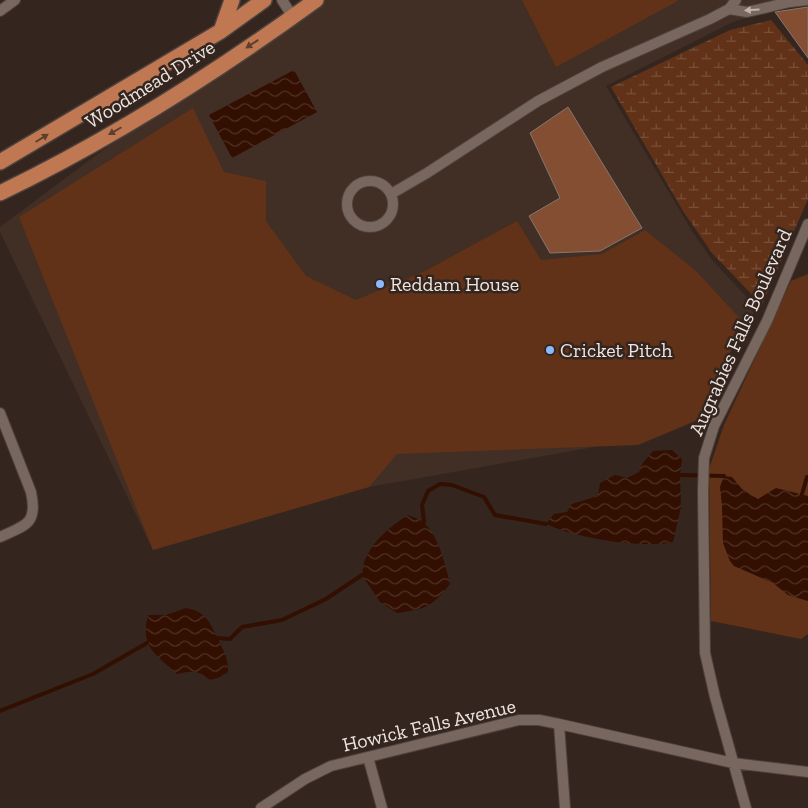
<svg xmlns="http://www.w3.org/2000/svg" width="808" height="808" viewBox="0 0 808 808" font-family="'Zilla Slab',serif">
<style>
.built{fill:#412e24}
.wetland{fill:url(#wetland-marsh)}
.park{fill:#613218}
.water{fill:url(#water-waves)}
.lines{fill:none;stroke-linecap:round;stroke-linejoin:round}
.stream{stroke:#320f00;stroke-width:4}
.building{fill:#834e32;stroke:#87776f}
.street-casing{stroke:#4e423d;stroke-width:12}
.primary-casing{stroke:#4e423d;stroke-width:18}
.street{stroke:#77675f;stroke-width:10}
.primary{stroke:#bf7852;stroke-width:15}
.oneway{fill:#beb3ad}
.oneway2{fill:#5e3f2e}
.poi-dot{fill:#8cb9fc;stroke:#34261f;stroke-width:2}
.labels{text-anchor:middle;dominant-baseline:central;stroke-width:5;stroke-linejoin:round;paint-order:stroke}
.street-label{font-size:20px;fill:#eee5e1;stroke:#34261f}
.poi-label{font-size:20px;fill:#eee5e1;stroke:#34261f;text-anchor:start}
</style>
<defs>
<pattern id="wetland-marsh" width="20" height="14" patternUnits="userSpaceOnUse" patternTransform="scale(1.25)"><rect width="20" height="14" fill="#613218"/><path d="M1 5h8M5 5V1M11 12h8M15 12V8" fill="none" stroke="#785039"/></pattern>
<pattern id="water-waves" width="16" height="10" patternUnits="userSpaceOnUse" patternTransform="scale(1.25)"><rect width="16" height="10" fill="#320f00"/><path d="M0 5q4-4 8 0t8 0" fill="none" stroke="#503225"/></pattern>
</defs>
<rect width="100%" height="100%" fill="#34261f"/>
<!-- built -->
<path class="built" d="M 304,0 L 771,0 L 772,11 L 733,22 L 606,86 L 692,231 L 712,260 L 758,309 L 744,323 L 698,420 L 589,448 L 369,487 L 153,550 L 0,232 L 0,227 Z"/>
<!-- wetland -->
<path class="wetland" d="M 771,20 L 808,65 L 808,199 L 762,305 L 712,253 L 683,211 L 611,87 L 730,30 Z"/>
<!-- park -->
<path class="park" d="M 522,0 L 677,0 L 678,1 L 556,67 Z
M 193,108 L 224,172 L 266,181 L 266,221 L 306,276 L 356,300 L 425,271 L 517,221 L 541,260 L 602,254 L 645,230 L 695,270 L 744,323 L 698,420 L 638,445 L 397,454 L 369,487 L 153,550 L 19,217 Z
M 808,274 L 808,634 L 801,639 L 711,621 L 709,469 L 724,425 L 791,281 Z"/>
<!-- water -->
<path class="water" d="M 294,70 L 317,112 L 232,158 L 209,115 Z
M 672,450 L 682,459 L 680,475 L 681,507 L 673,542 C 641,549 576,538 546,524 L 554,514 L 567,512 L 572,504 L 598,496 L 600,483 L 615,475 L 627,478 L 639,472 L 642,464 L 653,451 Z
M 724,476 L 732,477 L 742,489 L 758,499 L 776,488 L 808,496 L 808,601 L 788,595 L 773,583 L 734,566 L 730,561 L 723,543 L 722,506 L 720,487 Z
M 408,515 C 413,517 419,519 423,522 C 438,534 446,566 450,584 C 432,607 426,609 397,613 L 380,602 L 362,575 C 363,570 363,564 365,560 C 373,540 391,526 408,515 Z
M 186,608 C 205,611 210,622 218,639 C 223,650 229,659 228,672 L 218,678 L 209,680 C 200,669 189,671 177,674 C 155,654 140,647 148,615 L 166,615 Z"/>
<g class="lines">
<!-- stream -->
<path class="stream" d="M 680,475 L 724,476
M 802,494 L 807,477
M 424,522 L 422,505 L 428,491 L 440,484 L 452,485 L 484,497 L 495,515 L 546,524
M 217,638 L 230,639 L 242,627 L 282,620 L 326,599 L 362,575
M 0,711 L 93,674 L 147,643"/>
</g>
<!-- building -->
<path class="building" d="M 808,7 L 808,58 L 775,12 Z
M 568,107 L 642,228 L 600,251 L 550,253 L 529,216 L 560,198 L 530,133 Z"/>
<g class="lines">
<!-- street casing -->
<g class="street-casing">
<path id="street" d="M 282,0 L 293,17
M 729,9 L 747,12 L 790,2 L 808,0
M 0,11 L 15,0
M347 204a23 23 0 1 1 46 0a23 23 0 1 1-46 0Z
M 391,194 L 427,173 L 538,101 L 602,67 L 710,19 L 729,9 L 736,0
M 0,413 L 31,492 C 38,524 26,525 0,537
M 559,724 L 565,808
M 368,757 L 382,808
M 261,808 L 305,779 L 331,766 L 519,720 L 539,720 L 559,724 L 733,763 L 808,772
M 746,808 L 715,697 L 705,653 L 703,492 L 704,458 L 714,426 L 767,321 L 808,224"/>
</g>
<!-- primary casing -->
<g class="primary-casing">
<path id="primary" d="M 221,31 L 232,0
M 0,162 L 221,31 L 264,0
M 0,193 C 110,140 217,72 316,0"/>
</g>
<!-- street -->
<use href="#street" class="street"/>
<!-- primary -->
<use href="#primary" class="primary"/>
</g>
<!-- one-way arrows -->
<defs><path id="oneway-solid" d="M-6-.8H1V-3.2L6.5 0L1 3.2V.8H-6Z" transform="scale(1.25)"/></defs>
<use class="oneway" href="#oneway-solid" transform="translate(752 10) rotate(176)"/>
<g class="oneway2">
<use href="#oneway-solid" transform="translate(252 44) rotate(147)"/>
<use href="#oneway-solid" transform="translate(115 131) rotate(150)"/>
<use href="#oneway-solid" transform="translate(42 138) rotate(-32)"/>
</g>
<!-- markers -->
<g class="poi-dot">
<circle cx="380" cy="284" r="5"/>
<circle cx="550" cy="350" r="5"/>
</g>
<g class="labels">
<!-- street labels -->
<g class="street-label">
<text transform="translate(150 84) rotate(-32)">Woodmead Drive</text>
<text transform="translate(740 332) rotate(-66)">Augrabies Falls Boulevard</text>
<text transform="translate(429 725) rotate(-13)">Howick Falls Avenue</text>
</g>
<!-- poi labels -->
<g class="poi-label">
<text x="390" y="284">Reddam House</text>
<text x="560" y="350">Cricket Pitch</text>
</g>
</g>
</svg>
